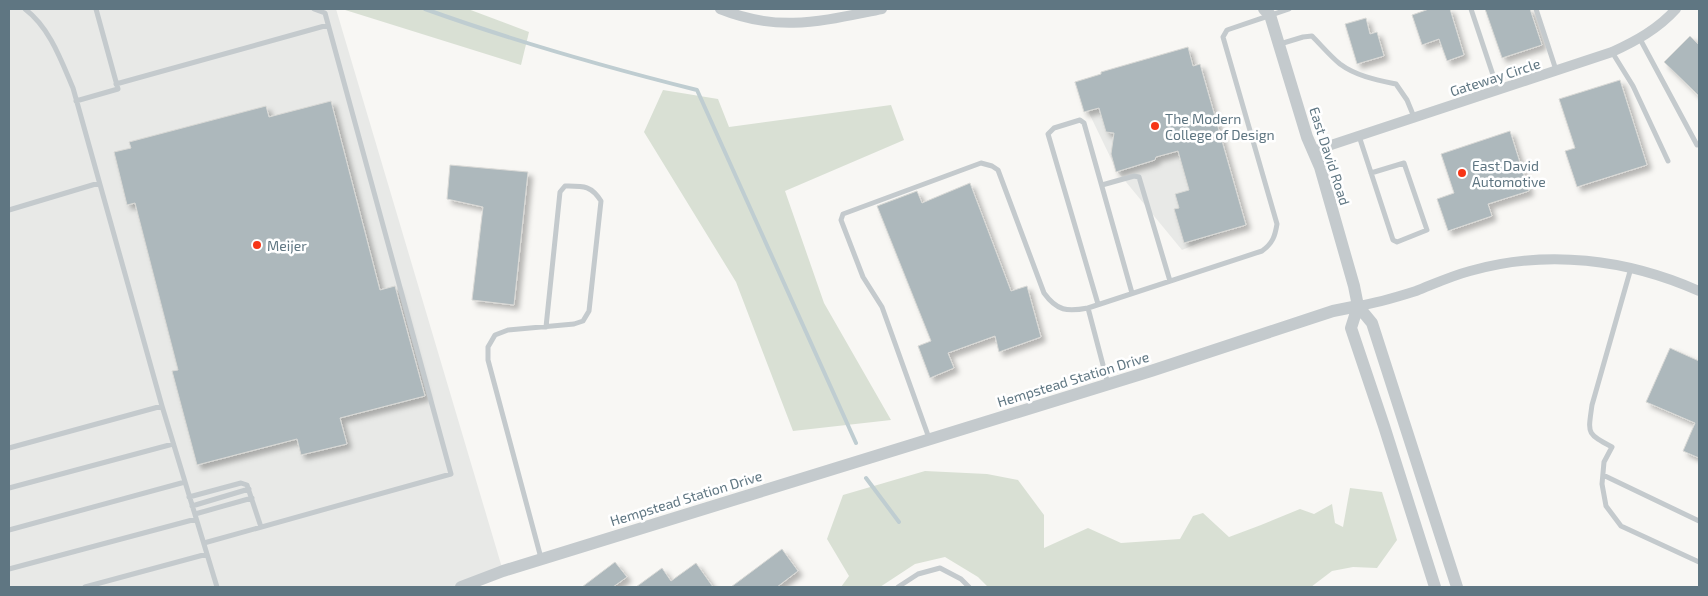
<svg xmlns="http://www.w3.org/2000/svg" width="1708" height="596" viewBox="0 0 1708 596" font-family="'Exo 2',sans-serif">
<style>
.built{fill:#e8e9e7}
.green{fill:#d9e0d4}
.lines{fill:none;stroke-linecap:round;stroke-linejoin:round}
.stream{stroke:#bfcdd1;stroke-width:4}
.building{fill:#adb8bc;stroke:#d9d9d6;filter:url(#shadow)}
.service{stroke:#c4cacd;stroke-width:5}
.minor{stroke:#c4cacd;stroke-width:10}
.tertiary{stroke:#c4cacd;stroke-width:12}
.poi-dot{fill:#f63516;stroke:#fff;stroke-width:2}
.labels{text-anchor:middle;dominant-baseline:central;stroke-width:5;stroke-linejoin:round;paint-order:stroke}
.street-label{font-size:14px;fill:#5f7682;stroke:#fff}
.poi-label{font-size:14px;fill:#5f7682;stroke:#fff;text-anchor:start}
</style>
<defs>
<filter id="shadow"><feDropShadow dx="4.5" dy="4.5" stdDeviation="2.5" flood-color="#0004"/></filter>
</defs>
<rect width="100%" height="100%" fill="#f8f7f4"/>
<!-- built -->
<path class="built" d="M 9,9 L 336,9 L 503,571 L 461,587 L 9,587 Z
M 1189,48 L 1245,223 L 1182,250 L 1117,171 L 1074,82 Z"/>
<!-- green -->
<path class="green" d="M 342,9 L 468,9 L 529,32 L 521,65 Z
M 663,90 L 718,99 L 729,127 L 891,105 L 904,140 L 785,191 L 824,303 L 891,420 L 793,431 L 736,282 L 644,132 Z
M 925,471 L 987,474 L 1018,480 L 1044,515 L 1044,548 L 1088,528 L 1121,543 L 1180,539 L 1193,516 L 1203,513 L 1229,537 L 1261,525 L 1300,509 L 1314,514 L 1332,504 L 1335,523 L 1343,527 L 1350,488 L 1382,492 L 1397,540 L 1377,568 L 1353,567 L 1332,571 L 1311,587 L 988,587 L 978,577 L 945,557 L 915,564 L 880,587 L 841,587 L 849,576 L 827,539 L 843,495 Z"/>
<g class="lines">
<!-- stream -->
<path class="stream" d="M 425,9 C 514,41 605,67 697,90 L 856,443
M 866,478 L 899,522"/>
</g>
<!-- building -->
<path class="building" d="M 1429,9 L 1450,9 L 1464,55 L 1447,61 L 1439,39 L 1422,45 L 1412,15 Z
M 1485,9 L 1530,9 L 1542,45 L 1502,58 Z
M 1366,18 L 1370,34 L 1377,32 L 1384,56 L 1357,64 L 1345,24 Z
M 1690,36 L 1699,45 L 1699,96 L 1664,62 Z
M 1188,47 L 1193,66 L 1200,64 L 1246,225 L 1184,243 L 1174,209 L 1179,208 L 1175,194 L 1189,190 L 1178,151 L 1156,157 L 1155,160 L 1116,172 L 1111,154 L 1114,133 L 1106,132 L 1099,108 L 1084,112 L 1075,82 L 1101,74 L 1101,72 Z
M 1620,80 L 1647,165 L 1577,187 L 1565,151 L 1575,148 L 1559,99 Z
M 331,101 L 380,290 L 395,286 L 425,396 L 340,418 L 347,444 L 301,455 L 297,439 L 197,465 L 172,371 L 178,370 L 135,203 L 127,205 L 114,152 L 131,148 L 129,142 L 266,106 L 269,117 Z
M 1510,131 L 1529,191 L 1488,204 L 1492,216 L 1448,231 L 1437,199 L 1454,193 L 1441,154 Z
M 450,165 L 528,172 L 514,305 L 472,300 L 483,207 L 447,199 Z
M 970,183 L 1011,291 L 1027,286 L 1041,337 L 999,352 L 995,336 L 948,353 L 954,368 L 930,378 L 918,346 L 931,341 L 877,206 L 917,191 L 922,203 Z
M 1670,348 L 1699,361 L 1699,458 L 1683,451 L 1695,423 L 1646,402 Z
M 782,549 L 798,571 L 777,587 L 731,587 Z
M 615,562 L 627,577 L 613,587 L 582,587 Z
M 696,563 L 713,587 L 636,587 L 662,568 L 671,581 Z"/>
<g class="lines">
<!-- service -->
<path class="service" d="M 25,9 C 50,28 61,60 73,88 L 162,406 L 217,587
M 1471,9 L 1498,90
M 1536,9 L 1556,70
M 1640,39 L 1697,145
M 1280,44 L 1303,37 L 1312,36 C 1321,45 1330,56 1340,64 C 1356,76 1377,80 1396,84 L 1407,100 L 1414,117
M 1612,52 L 1633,86 L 1668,161
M 116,84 L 328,25
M 76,101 L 118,89 L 96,9
M 1359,136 L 1393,240 L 1397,242 L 1427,230 L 1404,163 L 1371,173
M 1102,185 L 1134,176 L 1139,177 L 1170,281
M 9,210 L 99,183
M 1631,268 L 1592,405 C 1588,434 1586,433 1612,447 L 1604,462 L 1602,484 L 1606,506 L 1621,526 L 1699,562
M 1098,304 L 1048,134 L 1054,128 L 1080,120 L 1084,123 L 1132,293
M 1088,308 L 1262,251 C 1273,243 1275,236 1277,224 L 1223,37 L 1227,30 L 1289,9
M 929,438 L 882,307 L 863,277 L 841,220 L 843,214 L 981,163 L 992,166 L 998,170 L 1044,293 C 1057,311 1067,312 1088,308 L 1108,384
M 9,448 L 162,406
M 1603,475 L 1699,521
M 9,488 L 173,444
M 189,497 L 241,483 L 247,485 L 261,527
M 192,506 L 249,489
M 195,514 L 252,498
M 9,530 L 185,482
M 204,543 L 451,474 L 325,13 L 314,9
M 541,558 L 488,360 L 488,347 L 495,335 L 508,330 L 574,324 L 583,321 L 589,311 L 601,201 C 591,185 583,186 565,186 L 560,192 L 546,327
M 9,569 L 196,519
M 85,587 L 207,554
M 898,587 L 918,574 L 940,568 L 961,579 L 969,587"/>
<!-- minor -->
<path class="minor" d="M 720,9 C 780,33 821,21 882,9
M 1313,151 L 1612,52 C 1636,41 1658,29 1676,9
M 1358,306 C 1378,303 1397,297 1416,291 C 1434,284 1451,276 1470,271 C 1547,249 1627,259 1699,291"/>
<!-- tertiary -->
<path class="tertiary" d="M 1264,9 L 1270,15 L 1307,137 L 1320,167 L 1354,286 L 1358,306 L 1351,328 L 1384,426 L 1435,587
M 1358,306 L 1372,323 L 1457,587
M 461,587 L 503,571 L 1151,371 L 1333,311 L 1358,306"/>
</g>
<!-- markers -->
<g class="poi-dot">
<circle cx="1155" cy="126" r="5"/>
<circle cx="1462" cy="173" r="5"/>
<circle cx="257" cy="245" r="5"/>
</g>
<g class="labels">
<!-- street labels -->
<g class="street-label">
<text transform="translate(1495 77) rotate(-18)">Gateway Circle</text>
<text transform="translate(1330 156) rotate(72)">East David Road</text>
<text transform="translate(1073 379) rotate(-17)">Hempstead Station Drive</text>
<text transform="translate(686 498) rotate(-17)">Hempstead Station Drive</text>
</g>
<!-- poi labels -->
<g class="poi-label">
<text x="1165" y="118">The Modern<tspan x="1165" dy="16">College of Design</tspan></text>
<text x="1472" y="165">East David<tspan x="1472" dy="16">Automotive</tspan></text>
<text x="267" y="245">Meijer</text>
</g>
</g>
<!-- border -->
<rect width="1708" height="596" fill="none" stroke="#5f7682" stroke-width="20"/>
</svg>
